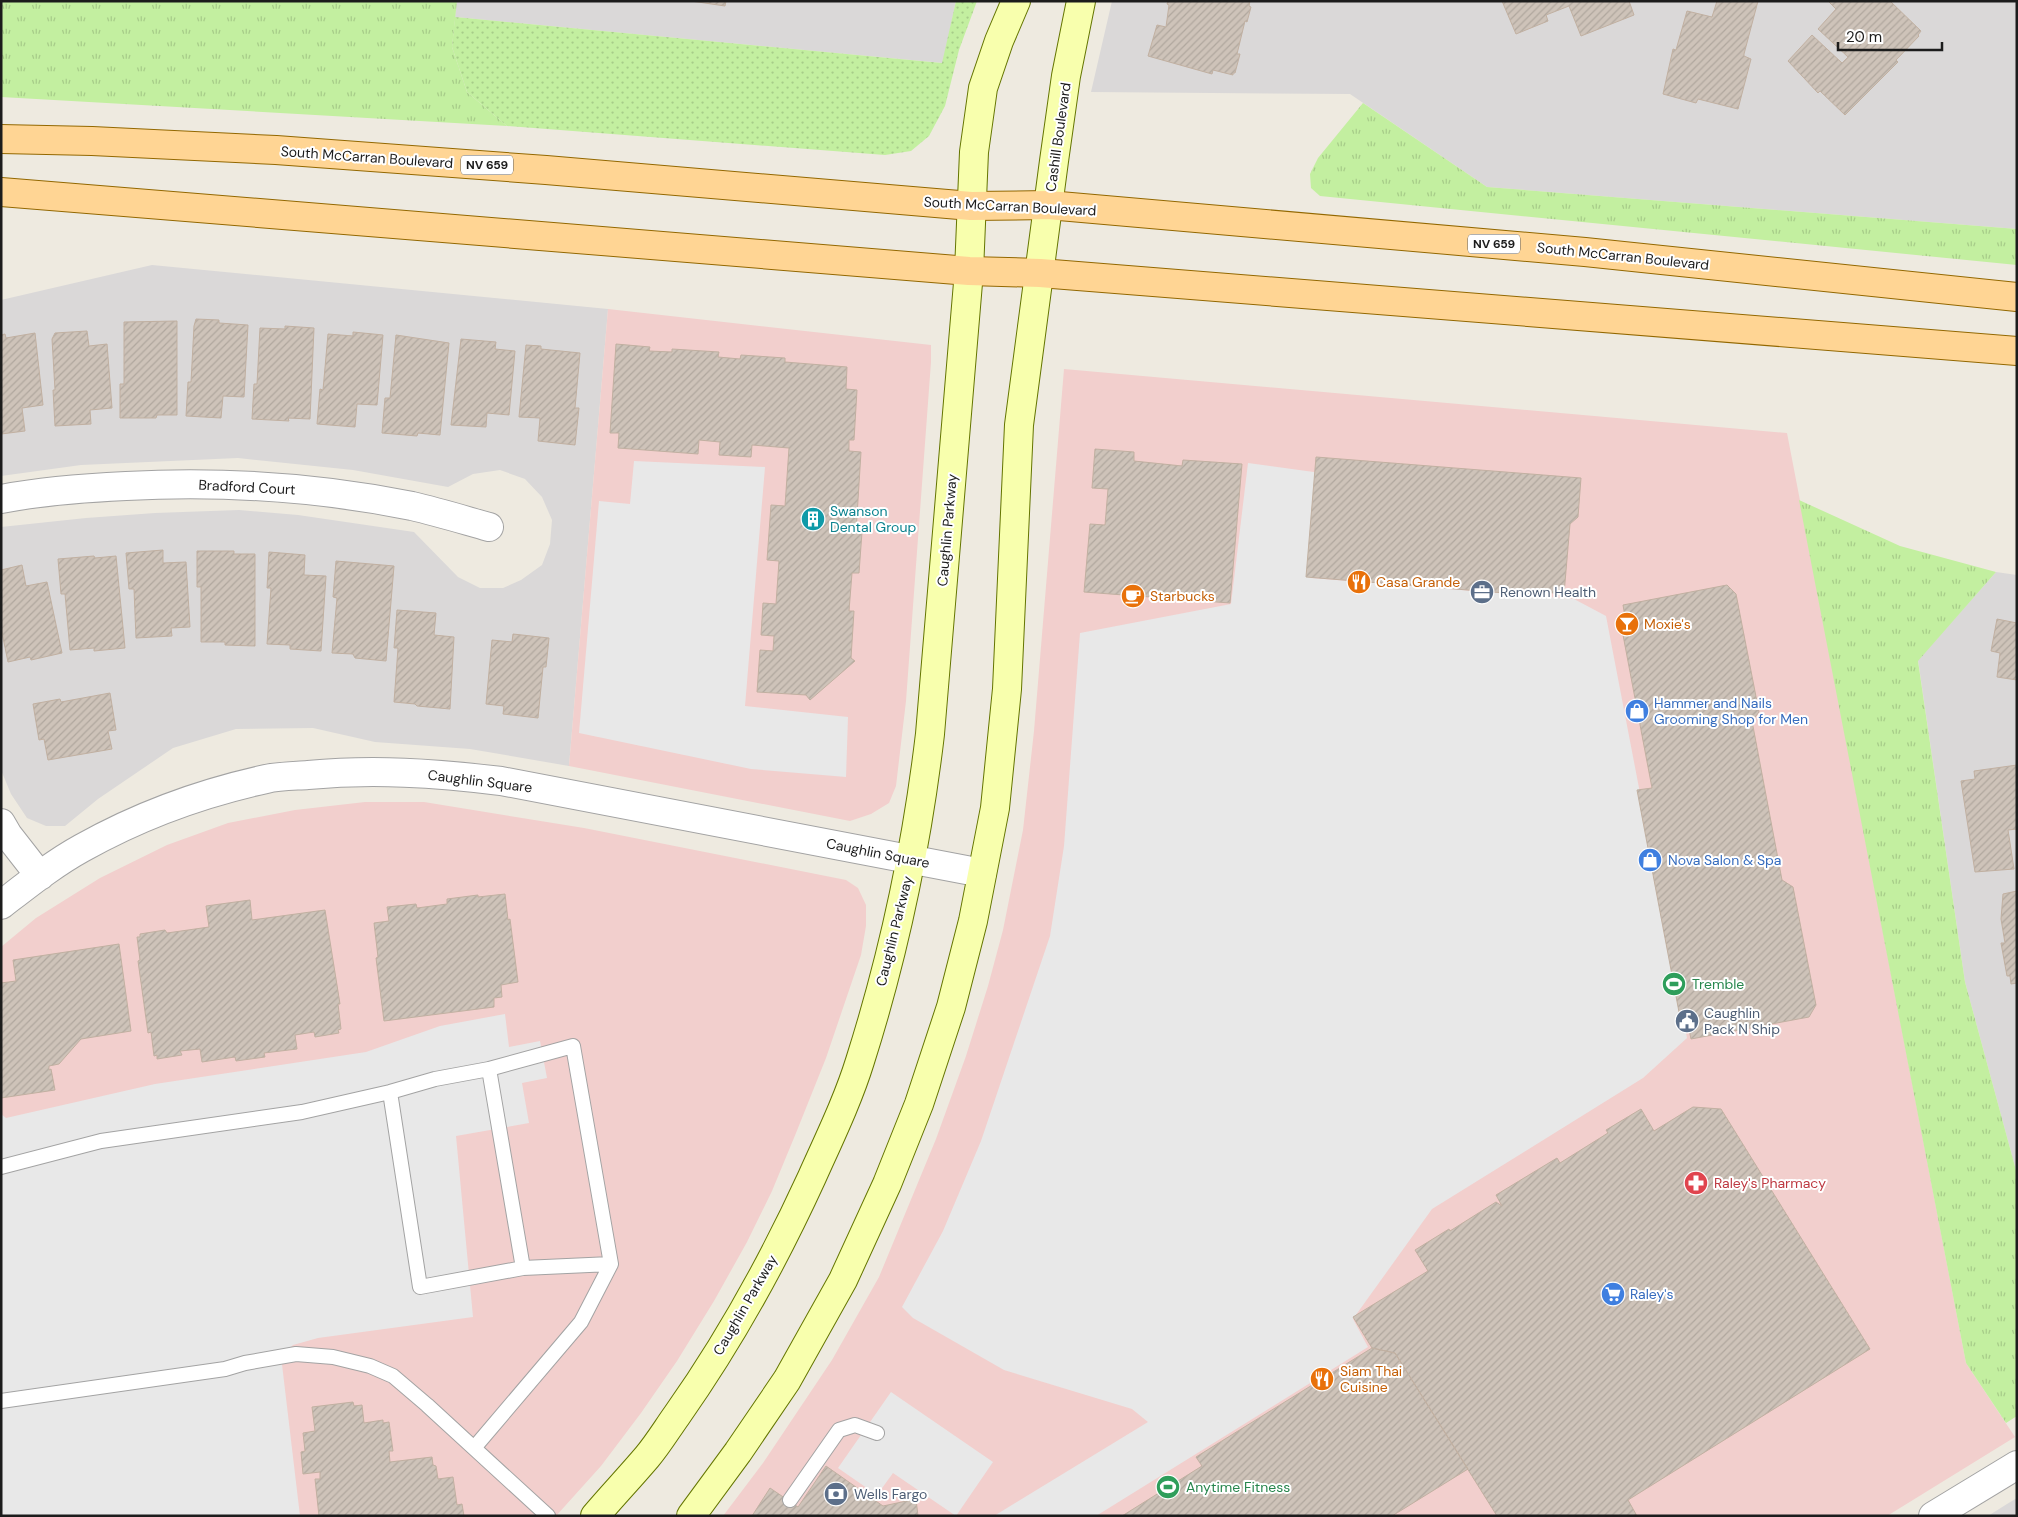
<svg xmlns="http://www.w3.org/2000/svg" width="2018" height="1517" viewBox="0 0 2018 1517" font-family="'DM Sans',sans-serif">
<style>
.residential{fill:#dad8d8}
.commercial{fill:#f2cfcd}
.grass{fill:url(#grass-tufts)}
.garden{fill:url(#garden-dots)}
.parking{fill:#e8e8e8}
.building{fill:url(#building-hatch);stroke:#c1b0a1}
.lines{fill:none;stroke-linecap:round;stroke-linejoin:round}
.lane-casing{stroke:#a3a3a3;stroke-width:16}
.street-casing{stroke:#a3a3a3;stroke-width:30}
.secondary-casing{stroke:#647500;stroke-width:30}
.primary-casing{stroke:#936800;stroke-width:30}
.lane{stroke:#fff;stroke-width:14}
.street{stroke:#fff;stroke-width:28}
.secondary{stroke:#f8ffad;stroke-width:28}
.primary{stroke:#ffd594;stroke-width:28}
.labels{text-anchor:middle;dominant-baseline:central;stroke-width:4;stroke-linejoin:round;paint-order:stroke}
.shield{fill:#fff;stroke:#606060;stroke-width:1}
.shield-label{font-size:12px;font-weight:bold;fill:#1c1c1c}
.street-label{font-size:14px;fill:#1c1c1c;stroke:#fff}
.culture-label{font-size:14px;fill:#0d838f;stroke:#fff;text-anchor:start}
.food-label{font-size:14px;fill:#c56008;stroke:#fff;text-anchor:start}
.service-label{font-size:14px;fill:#4e5e75;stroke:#fff;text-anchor:start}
.shop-label{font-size:14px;fill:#366cbe;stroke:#fff;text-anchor:start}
.leisure-label{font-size:14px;fill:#27864d;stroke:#fff;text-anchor:start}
.health-label{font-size:14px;fill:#be3a42;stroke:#fff;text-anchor:start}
</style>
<defs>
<pattern id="grass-tufts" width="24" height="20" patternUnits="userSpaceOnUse" patternTransform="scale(1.25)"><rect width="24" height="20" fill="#c3efa0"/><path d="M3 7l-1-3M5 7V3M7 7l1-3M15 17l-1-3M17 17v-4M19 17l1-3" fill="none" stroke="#a7cc89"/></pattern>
<pattern id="garden-dots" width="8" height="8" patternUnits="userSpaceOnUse" patternTransform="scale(1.25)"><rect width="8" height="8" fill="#c3efa0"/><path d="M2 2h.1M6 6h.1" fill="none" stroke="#a7cc89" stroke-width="1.8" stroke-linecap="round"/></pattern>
<pattern id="building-hatch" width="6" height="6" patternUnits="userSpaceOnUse" patternTransform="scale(1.25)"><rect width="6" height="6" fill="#cec3b9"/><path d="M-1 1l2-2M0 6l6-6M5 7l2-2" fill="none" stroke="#b0a79e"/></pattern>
</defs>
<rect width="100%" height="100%" fill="#eeeae0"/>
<!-- residential -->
<path class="residential" d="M 457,1 L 956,1 L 943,63 L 455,17 Z
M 1112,1 L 2017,1 L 2017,229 L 1487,187 L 1350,94 L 1091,92 Z
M 152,265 L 608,309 L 569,766 L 470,749 L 375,742 L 313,728 L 236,729 L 173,748 L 98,799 L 65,826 L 46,826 L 27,818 L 11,794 L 1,770 L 1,527 L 86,518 L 155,513 L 239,510 L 298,515 L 414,532 L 458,577 L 480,588 L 503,588 L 521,580 L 542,565 L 550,544 L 552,520 L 542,497 L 525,479 L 500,470 L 473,474 L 448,487 L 353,470 L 238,458 L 81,465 L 1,476 L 1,300 Z
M 1996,572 L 2017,575 L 2017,1174 L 1965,982 L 1918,660 Z
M 2017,1498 L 2017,1516 L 1988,1516 L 2007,1504 Z"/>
<!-- commercial -->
<path class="commercial" d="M 608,309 L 931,345 L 931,362 L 906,701 L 896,786 L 889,803 L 871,814 L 850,821 L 569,766 Z
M 1064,369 L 1787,433 L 1966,1363 L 2015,1437 L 1887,1516 L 723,1516 L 763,1463 L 832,1360 L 879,1277 L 936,1139 L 966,1056 L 988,986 L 1003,930 L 1023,830 L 1034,731 Z
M 365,802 L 424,802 L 584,828 L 846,880 L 858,888 L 866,905 L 866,926 L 861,955 L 826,1058 L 796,1133 L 772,1191 L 747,1242 L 714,1301 L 677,1361 L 641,1413 L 601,1466 L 556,1516 L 1,1516 L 1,947 L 36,918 L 100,878 L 167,845 L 228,823 L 295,810 Z"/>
<!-- grass -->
<path class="grass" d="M 1,1 L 457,1 L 452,47 L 467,92 L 507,126 L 1,97 Z
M 1363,103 L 1487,187 L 2017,229 L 2017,265 L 1320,196 L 1311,188 L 1310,174 L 1318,158 Z
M 1799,500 L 1900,546 L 1996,572 L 1918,661 L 1965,982 L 2017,1174 L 2017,1416 L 2006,1423 L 1966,1363 Z"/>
<!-- garden -->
<path class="garden" d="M 956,1 L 977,1 L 959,50 L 945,106 L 929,136 L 911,151 L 885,155 L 507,126 L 467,92 L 452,47 L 455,17 L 942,63 Z"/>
<!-- parking -->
<path class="parking" d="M 634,461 L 765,467 L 745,706 L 848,717 L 846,777 L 751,769 L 579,733 L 599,501 L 630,504 Z
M 1248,463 L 1321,473 L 1311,578 L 1574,599 L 1606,616 L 1687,1038 L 1643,1078 L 1432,1209 L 1353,1319 L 1368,1347 L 1096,1516 L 994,1516 L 1148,1422 L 1132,1409 L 1004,1370 L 913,1318 L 902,1307 L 943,1231 L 981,1141 L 1050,936 L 1064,846 L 1080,633 L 1231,604 Z
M 505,1014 L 509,1047 L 540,1041 L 547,1078 L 522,1083 L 529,1123 L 456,1136 L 473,1317 L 318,1338 L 293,1345 L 281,1356 L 300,1516 L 1,1516 L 1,1114 L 6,1118 L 155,1084 L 366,1052 L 440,1026 Z
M 891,1392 L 993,1462 L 956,1516 L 893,1473 L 877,1495 L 838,1468 Z"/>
<!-- building -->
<path class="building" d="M 691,1 L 726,1 L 725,6 Z
M 1168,1 L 1250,1 L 1249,6 L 1251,7 L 1247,22 L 1245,21 L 1237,54 L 1240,54 L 1235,73 L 1233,73 L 1233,75 L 1213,70 L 1212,74 L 1148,56 L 1157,25 L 1166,27 L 1169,5 L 1167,4 Z
M 1502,1 L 1629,1 L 1634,15 L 1581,36 L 1569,6 L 1546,15 L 1548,21 L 1516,34 Z
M 1717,1 L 1758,1 L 1744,54 L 1744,56 L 1751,59 L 1738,109 L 1698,99 L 1696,103 L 1663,94 L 1673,49 L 1676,50 L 1687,11 L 1712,17 Z
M 1828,1 L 1890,1 L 1921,31 L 1918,35 L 1919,36 L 1896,60 L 1898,62 L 1845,115 L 1820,91 L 1818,93 L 1788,61 L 1812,35 L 1842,63 L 1848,57 L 1818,29 L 1836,9 Z
M 196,319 L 219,320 L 219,323 L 248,325 L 244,397 L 223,396 L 221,418 L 186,416 L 188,382 L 191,382 L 194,326 Z
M 177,321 L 177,415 L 157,415 L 156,418 L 120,418 L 120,384 L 124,384 L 124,322 Z
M 285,326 L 314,328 L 310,419 L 288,418 L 289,421 L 252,419 L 254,384 L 257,384 L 260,328 L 285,329 Z
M 87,331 L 89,346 L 107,344 L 112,408 L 90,410 L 91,424 L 55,426 L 53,390 L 55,390 L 52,339 L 55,333 Z
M 353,332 L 383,335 L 377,405 L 357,404 L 355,427 L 317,424 L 320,389 L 323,390 L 328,334 L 353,336 Z
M 35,333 L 43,405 L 22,408 L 25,431 L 1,434 L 1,335 L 5,334 L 6,338 Z
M 396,335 L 449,343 L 440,435 L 418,433 L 417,436 L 382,433 L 385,398 L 390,398 Z
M 461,339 L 496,342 L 495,349 L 515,351 L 509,415 L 487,413 L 486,427 L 451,425 Z
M 616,344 L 650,347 L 649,351 L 672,352 L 672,349 L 719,352 L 718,357 L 740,359 L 741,355 L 785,358 L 785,362 L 847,367 L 846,389 L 857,390 L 854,440 L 849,440 L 849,451 L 861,452 L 856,532 L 862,532 L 859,573 L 852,573 L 849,611 L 854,611 L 851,658 L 855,661 L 810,700 L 806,695 L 757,692 L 760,650 L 773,651 L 774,636 L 761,635 L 763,603 L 776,604 L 779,561 L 767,560 L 771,505 L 785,506 L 789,448 L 752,445 L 751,457 L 719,455 L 720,442 L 699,440 L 698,454 L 618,448 L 619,433 L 610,433 Z
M 526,345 L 541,346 L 541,349 L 580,353 L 575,408 L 579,408 L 575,445 L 538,441 L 540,418 L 519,417 Z
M 1095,449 L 1134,452 L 1134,461 L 1182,466 L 1183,460 L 1242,464 L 1230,603 L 1084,592 L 1090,524 L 1105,525 L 1108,489 L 1092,488 Z
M 1316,457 L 1581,478 L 1578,517 L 1570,524 L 1564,594 L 1533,591 L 1530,595 L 1306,577 Z
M 163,550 L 163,563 L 186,562 L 190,627 L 171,628 L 172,636 L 136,638 L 134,589 L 129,589 L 126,553 Z
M 197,551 L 234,551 L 234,554 L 255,554 L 255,646 L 225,645 L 225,642 L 201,642 L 201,587 L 197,587 Z
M 269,552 L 305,555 L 304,575 L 326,576 L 321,651 L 290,649 L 290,645 L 267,644 L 271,588 L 267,588 Z
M 94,556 L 95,558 L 116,556 L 125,648 L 94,651 L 94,648 L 70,650 L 65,594 L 61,594 L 58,559 Z
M 336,561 L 394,566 L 386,661 L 355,658 L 353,654 L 332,653 L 337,598 L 333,597 Z
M 22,565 L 26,586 L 47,582 L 62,653 L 31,660 L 30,657 L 8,662 L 1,628 L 1,570 Z
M 1727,585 L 1736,594 L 1759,712 L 1752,721 L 1782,880 L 1793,887 L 1816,1005 L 1809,1017 L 1691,1039 L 1686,1016 L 1679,1012 L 1637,790 L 1652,788 L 1623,635 L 1627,628 L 1623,605 Z
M 397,610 L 436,613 L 434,635 L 454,637 L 450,709 L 417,706 L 415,704 L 394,702 L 398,648 L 394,648 Z
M 1997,619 L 2017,623 L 2017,680 L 1997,677 L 2000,653 L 1991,651 Z
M 513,634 L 549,638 L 546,667 L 543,667 L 538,718 L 503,714 L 504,706 L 486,704 L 492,640 L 512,642 Z
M 110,693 L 116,730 L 108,731 L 112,749 L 48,760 L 44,739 L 39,740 L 33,704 L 60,699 L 61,702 Z
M 2017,765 L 2017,829 L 2008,830 L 2014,869 L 1975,872 L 1961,781 L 1975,779 L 1974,771 Z
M 2017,891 L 2017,983 L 2011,984 L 2010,976 L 2007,976 L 2001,943 L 2005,943 L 2001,919 L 2003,894 Z
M 505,894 L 508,920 L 510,919 L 518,982 L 501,985 L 502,997 L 494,998 L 494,1007 L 384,1021 L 376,958 L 378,957 L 374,923 L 389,921 L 387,907 L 416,904 L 417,908 L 447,904 L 447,899 L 478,895 L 478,897 Z
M 250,900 L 252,920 L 325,910 L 340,1004 L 338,1004 L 341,1029 L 338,1030 L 339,1033 L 315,1037 L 314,1032 L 295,1035 L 297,1049 L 264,1053 L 265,1057 L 236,1061 L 235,1057 L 202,1062 L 200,1049 L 180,1051 L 182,1055 L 157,1059 L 157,1055 L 154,1056 L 151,1032 L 148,1033 L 138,961 L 140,960 L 137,937 L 140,937 L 140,934 L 165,930 L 167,933 L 209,927 L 206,906 Z
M 119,944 L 131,1031 L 81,1039 L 59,1064 L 49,1066 L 49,1070 L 51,1069 L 55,1090 L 1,1098 L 1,983 L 16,981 L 13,960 Z
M 1693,1107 L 1721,1109 L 1870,1349 L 1628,1500 L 1637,1516 L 1497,1516 L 1395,1353 L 1372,1348 L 1353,1317 L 1428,1271 L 1415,1250 L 1449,1229 L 1450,1231 L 1496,1202 L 1502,1206 L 1496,1195 L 1557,1158 L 1560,1163 L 1608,1133 L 1606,1130 L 1641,1109 L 1654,1131 Z
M 1372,1348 L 1395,1353 L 1468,1469 L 1392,1516 L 1122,1516 L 1202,1466 L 1196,1457 Z
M 353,1402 L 354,1406 L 362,1405 L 364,1423 L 383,1420 L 383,1423 L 389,1422 L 393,1451 L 389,1451 L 390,1462 L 432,1457 L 433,1465 L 436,1466 L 438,1479 L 453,1477 L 457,1505 L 462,1504 L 464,1516 L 319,1516 L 315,1479 L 320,1479 L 320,1472 L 303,1474 L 301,1452 L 305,1451 L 303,1433 L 315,1431 L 312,1407 Z
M 826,1466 L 883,1506 L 916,1499 L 918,1516 L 752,1516 L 770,1488 L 798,1507 Z"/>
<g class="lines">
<!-- lane casing -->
<g class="lane-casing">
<path id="lane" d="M 489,1069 L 573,1046 L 611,1264
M 1,1167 L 101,1141 L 302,1112 L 390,1092 L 435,1079 L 489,1069 L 523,1268 L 420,1287 L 390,1092
M 1,1401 L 225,1369 L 245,1363 L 296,1354 L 333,1357 L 370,1366 L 393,1376 L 427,1405 L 548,1516
M 474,1448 L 581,1322 L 611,1264 L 523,1268
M 790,1500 L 839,1430 L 855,1425 L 877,1433"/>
</g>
<!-- street casing -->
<g class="street-casing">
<path id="street" d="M 1,499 C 42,491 84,488 126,486 C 222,481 318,487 412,506 C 438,512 464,520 489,527
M 1,823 L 8,835 L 40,876
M 1,905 C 27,885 53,864 82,848 C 139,816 202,793 266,779 C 279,776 294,776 308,775 C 374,769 435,773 501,781 L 982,873
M 1933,1516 L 2017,1465"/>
</g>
<!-- secondary casing -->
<g class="secondary-casing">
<path id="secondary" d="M 595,1516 C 612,1496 630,1477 647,1457 C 658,1444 667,1429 677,1415 C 730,1340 774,1260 812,1177 C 829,1139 848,1100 860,1061 C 894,954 917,844 930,734 L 969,271 L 974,152 L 983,88 L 999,41 L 1016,1
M 691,1516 L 738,1452 L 787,1380 L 843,1280 L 887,1184 L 919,1104 L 951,1007 L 973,921 L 995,808 L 1007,689 L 1019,425 L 1054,161 L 1066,76 L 1081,1"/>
</g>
<!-- primary casing -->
<g class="primary-casing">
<path id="primary" d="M 1,139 L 92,141 L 276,150 L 546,170 L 971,206 L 1048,205 L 1585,252 L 2017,297
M 1,192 L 969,271 L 1040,273 L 2017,351"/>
</g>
<!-- lane -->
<use href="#lane" class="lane"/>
<!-- street -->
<use href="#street" class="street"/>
<!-- secondary -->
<use href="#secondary" class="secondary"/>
<!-- primary -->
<use href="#primary" class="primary"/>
</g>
<!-- icons -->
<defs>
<g id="building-disc" transform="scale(1.25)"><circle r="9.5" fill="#0f9aa8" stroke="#fff"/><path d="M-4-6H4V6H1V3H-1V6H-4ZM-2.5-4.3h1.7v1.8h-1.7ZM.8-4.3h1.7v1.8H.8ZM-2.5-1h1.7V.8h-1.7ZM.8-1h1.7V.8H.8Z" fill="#fff"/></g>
<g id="restaurant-disc" transform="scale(1.25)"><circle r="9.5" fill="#e8710a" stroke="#fff"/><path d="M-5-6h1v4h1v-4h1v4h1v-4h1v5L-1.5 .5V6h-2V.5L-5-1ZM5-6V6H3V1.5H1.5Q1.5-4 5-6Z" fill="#fff"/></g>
<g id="office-disc" transform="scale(1.25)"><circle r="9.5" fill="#5c6f8a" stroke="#fff"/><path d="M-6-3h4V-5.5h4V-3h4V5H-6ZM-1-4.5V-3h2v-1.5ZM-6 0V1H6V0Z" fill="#fff"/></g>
<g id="cafe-disc" transform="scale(1.25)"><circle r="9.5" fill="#e8710a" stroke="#fff"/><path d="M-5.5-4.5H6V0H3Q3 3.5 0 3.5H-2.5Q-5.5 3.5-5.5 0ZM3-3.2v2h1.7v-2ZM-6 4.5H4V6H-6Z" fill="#fff"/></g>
<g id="bar-disc" transform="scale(1.25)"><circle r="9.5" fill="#e8710a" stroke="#fff"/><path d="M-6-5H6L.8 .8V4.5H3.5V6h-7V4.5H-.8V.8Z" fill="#fff"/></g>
<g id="shop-disc" transform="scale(1.25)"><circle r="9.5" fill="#3f7fe0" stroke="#fff"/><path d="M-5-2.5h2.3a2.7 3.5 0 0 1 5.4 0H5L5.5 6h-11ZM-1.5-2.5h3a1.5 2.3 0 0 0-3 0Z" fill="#fff"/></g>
<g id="stadium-disc" transform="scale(1.25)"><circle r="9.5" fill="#2e9e5b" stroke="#fff"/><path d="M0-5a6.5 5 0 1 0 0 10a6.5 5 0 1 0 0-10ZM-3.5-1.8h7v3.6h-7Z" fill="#fff"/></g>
<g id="civic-disc" transform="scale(1.25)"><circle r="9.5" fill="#5c6f8a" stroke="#fff"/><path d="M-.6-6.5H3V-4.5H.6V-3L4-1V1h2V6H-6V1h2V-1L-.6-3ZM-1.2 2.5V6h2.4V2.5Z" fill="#fff"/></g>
<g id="pharmacy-disc" transform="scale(1.25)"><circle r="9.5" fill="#e0444e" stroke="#fff"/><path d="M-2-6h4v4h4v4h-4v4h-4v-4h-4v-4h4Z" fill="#fff"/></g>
<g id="supermarket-disc" transform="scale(1.25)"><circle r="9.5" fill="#3f7fe0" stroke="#fff"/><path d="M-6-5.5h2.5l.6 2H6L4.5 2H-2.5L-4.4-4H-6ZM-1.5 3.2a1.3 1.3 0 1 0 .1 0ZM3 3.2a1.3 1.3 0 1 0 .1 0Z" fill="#fff"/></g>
<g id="bank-disc" transform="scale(1.25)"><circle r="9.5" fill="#5c6f8a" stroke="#fff"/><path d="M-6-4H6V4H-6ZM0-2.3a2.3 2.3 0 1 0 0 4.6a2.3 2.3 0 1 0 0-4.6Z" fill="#fff"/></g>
</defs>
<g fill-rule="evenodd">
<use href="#building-disc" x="813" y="519"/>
<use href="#restaurant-disc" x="1359" y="582"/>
<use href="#office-disc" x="1482" y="592"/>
<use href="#cafe-disc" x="1133" y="596"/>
<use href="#bar-disc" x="1627" y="624"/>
<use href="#shop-disc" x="1637" y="711"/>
<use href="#shop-disc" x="1650" y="860"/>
<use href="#stadium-disc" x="1674" y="984"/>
<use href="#civic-disc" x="1687" y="1021"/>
<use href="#pharmacy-disc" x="1696" y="1183"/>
<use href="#supermarket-disc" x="1613" y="1294"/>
<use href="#restaurant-disc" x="1322" y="1379"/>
<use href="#stadium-disc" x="1168" y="1487"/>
<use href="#bank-disc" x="836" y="1494"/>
</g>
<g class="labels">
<!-- shield labels -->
<g class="shield">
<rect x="461" y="155.5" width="52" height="19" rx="4"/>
<rect x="1468" y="234.5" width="52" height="19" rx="4"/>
</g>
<g class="shield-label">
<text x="487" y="165">NV 659</text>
<text x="1494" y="244">NV 659</text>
</g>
<!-- street labels -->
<g class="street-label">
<text transform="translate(1058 137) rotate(-82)">Cashill Boulevard</text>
<text transform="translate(367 157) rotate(4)">South McCarran Boulevard</text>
<text transform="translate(1010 206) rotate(3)">South McCarran Boulevard</text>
<text transform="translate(1623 256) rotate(6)">South McCarran Boulevard</text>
<text transform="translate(247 487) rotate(3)">Bradford Court</text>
<text transform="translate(947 530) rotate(-85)">Caughlin Parkway</text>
<text transform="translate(480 781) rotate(7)">Caughlin Square</text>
<text transform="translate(878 853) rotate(11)">Caughlin Square</text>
<text transform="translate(894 931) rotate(-76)">Caughlin Parkway</text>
<text transform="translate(745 1305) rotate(-60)">Caughlin Parkway</text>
</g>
<!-- culture labels -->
<g class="culture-label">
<text x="830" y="511">Swanson<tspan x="830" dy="16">Dental Group</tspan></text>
</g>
<!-- food labels -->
<g class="food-label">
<text x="1376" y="582">Casa Grande</text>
<text x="1150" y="596">Starbucks</text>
<text x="1644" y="624">Moxie's</text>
<text x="1340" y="1371">Siam Thai<tspan x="1340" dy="16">Cuisine</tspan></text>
</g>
<!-- service labels -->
<g class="service-label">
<text x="1500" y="592">Renown Health</text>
<text x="1704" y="1013">Caughlin<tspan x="1704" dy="16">Pack N Ship</tspan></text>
<text x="854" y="1494">Wells Fargo</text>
</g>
<!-- shop labels -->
<g class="shop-label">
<text x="1654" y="703">Hammer and Nails<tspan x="1654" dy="16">Grooming Shop for Men</tspan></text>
<text x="1668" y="860">Nova Salon &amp; Spa</text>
<text x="1630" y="1294">Raley's</text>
</g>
<!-- leisure labels -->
<g class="leisure-label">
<text x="1692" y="984">Tremble</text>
<text x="1186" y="1487">Anytime Fitness</text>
</g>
<!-- health labels -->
<g class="health-label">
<text x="1714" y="1183">Raley's Pharmacy</text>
</g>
</g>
<!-- border -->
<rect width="2018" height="1517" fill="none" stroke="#1c1c1c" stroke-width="5"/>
<!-- scale -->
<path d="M1838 42v8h104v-8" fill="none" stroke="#1c1c1c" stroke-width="2.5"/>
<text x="1846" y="42" font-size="15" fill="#1c1c1c" stroke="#ffffff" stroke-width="4" paint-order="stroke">20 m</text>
</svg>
